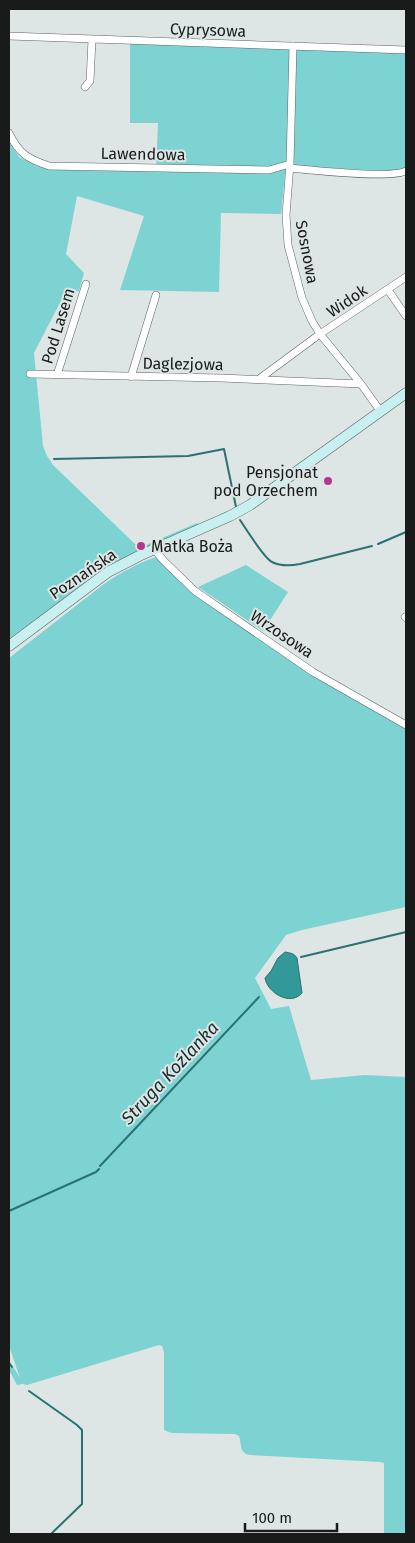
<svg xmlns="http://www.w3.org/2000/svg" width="415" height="1543" viewBox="0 0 415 1543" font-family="'Fira Sans',sans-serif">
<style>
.green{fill:#7dd2d2}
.water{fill:#329898;stroke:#2a7272}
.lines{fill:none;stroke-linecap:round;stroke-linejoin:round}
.stream{stroke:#2a7272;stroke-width:2}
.street-casing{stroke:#5d6463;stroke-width:8}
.secondary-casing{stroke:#5d6463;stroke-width:11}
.street{stroke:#fff;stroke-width:7}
.secondary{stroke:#c9f0f0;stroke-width:10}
.poi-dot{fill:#b43787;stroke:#dde5e5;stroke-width:2}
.labels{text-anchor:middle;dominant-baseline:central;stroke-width:4;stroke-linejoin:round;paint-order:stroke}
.street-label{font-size:16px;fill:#191b1b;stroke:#dde5e5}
.poi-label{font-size:16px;fill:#191b1b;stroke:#dde5e5;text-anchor:end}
.water-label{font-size:18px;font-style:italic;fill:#182e2e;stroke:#dde5e5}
</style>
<rect width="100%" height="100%" fill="#dde5e5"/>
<!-- green -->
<path class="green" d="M 130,43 L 406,52 L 406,168 L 396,172 L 286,165 L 281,214 L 221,213 L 219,292 L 120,290 L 144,216 L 77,196 L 66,254 L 84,273 L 79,291 L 65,293 L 34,353 L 43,446 L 47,456 L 53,465 L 135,544 L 142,543 L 146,545 L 197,523 L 198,525 L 92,578 L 9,639 L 9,141 L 19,157 L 38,167 L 58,169 L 156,171 L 158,123 L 130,123 Z
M 156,557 L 192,593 L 311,673 L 406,729 L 406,907 L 302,930 L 286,935 L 255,978 L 271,1009 L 289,1006 L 311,1080 L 365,1075 L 406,1077 L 406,1534 L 384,1534 L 384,1463 L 380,1462 L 250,1455 C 239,1453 242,1445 239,1436 L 235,1434 L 172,1433 L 164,1430 L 164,1352 L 162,1346 L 159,1345 L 27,1385 L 23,1384 L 17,1385 L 9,1370 L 9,1360 L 20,1378 L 9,1346 L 9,658 L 104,584 C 120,573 138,563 156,557 Z
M 246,565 L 288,592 L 263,631 L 198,587 Z"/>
<!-- water -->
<path class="water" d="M 285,952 C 290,953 294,953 297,958 L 302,993 C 290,1007 267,992 265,978 L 271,971 L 278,958 Z"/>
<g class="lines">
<!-- stream -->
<path class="stream" d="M 54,459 L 188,456 L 224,449 L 236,507
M 240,520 C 246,529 264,558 272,562 C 280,566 290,566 300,564 L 372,546
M 378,544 L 406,532
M 301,957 L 406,932
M 100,1166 L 259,997
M 9,1211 L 96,1172 L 99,1169
M 9,1363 L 12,1367
M 29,1391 L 77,1425 L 82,1430 L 82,1504 L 51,1534"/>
<!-- street casing -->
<g class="street-casing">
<path id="street" d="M 9,36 L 406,50
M 293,46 L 290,164 L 286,215 L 288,245 L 302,298 L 312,321 L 320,334 L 361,384
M 85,87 L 90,81 L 92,40
M 9,133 C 19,154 28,159 49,166 L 269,170 L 290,164
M 290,168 C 311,170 391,179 406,171
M 388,290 L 406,316
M 30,374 L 221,378 L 361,384 L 381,412
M 57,375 L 86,284
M 131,377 L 156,295
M 259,379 L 320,334 L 406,277
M 154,549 L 164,561 L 195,591 L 313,672 L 406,725
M 405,617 L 406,618"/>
</g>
<!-- secondary casing -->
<g class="secondary-casing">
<path id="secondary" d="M 9,646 L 108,572 L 139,556 L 230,516 L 250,505 L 406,393"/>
</g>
<!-- street -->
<use href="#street" class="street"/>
<!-- secondary -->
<use href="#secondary" class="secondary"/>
</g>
<!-- markers -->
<g class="poi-dot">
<circle cx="328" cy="481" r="5"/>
<circle cx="141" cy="546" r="5"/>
</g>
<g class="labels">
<!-- street labels -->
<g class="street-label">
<text transform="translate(208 30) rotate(2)">Cyprysowa</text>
<text transform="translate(143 154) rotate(1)">Lawendowa</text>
<text transform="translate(307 252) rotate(79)">Sosnowa</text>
<text transform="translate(347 301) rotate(-34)">Widok</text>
<text transform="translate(58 326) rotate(-73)">Pod Lasem</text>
<text transform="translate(183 364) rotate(1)">Daglezjowa</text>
<text transform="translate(83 574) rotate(-34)">Poznańska</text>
<text transform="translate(282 634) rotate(34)">Wrzosowa</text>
</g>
<!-- poi labels -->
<g class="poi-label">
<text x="318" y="472">Pensjonat<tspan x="318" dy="18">pod Orzechem</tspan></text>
<text x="151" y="546" text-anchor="start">Matka Boża</text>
</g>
<!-- water labels -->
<g class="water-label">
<text transform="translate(170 1073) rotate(-47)">Struga Koźlanka</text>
</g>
</g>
<!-- border -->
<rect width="415" height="1543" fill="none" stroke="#191b1b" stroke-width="20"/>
<!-- scale -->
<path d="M245 1523v8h92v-8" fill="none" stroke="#191b1b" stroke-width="2.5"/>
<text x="252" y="1523" font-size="15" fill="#191b1b" stroke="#dde5e5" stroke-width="4" paint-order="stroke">100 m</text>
</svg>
